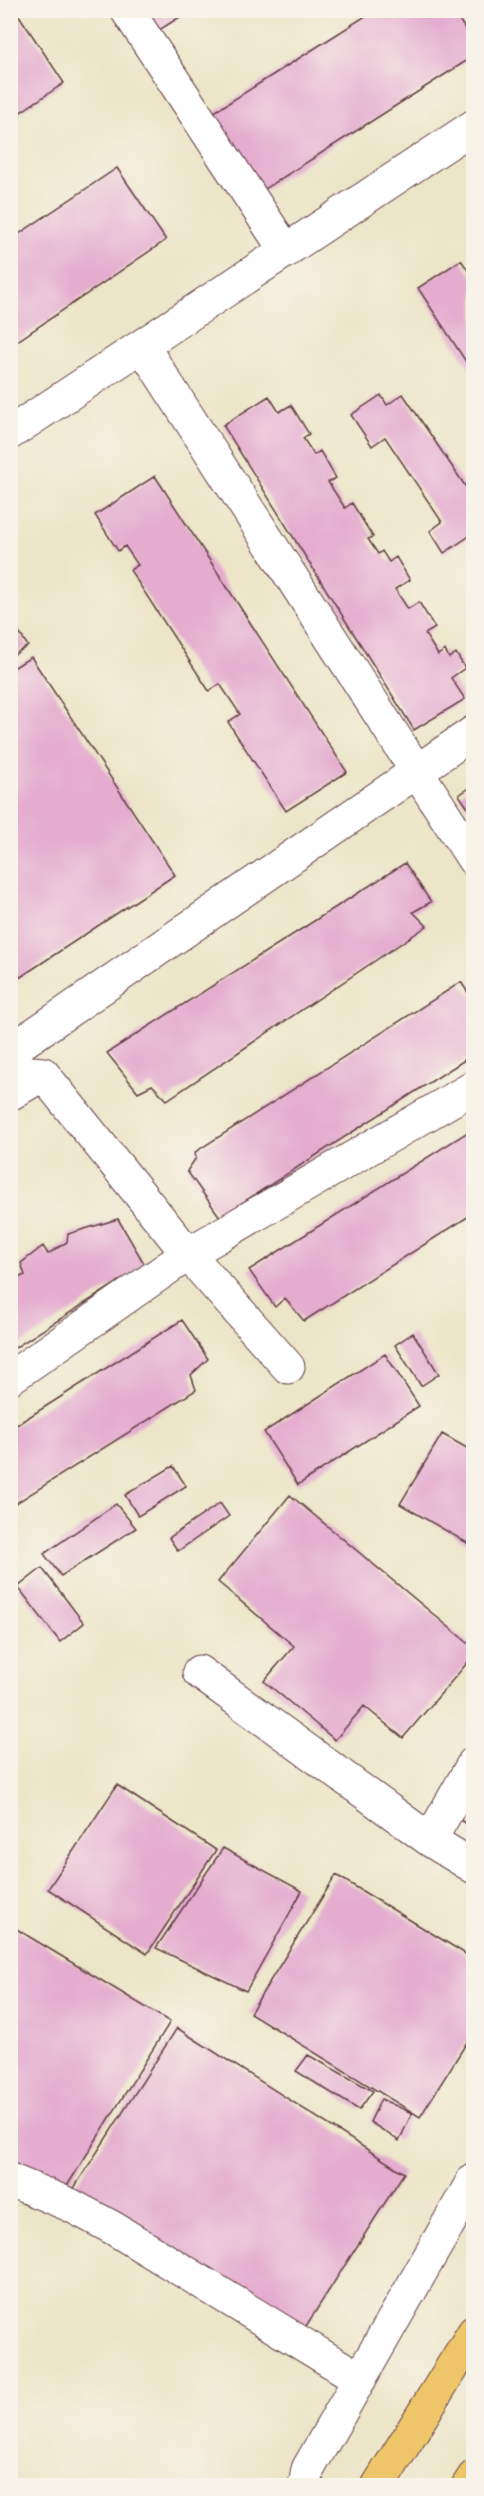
<svg xmlns="http://www.w3.org/2000/svg" width="484" height="2496" viewBox="0 0 484 2496" font-family="'Architects Daughter',sans-serif">
<style>
.building{fill:#e4accf}
.lines{fill:none;stroke-linecap:round;stroke-linejoin:round}
.minor-casing{stroke:#623d43;stroke-width:35}
.major-casing{stroke:#623d43;stroke-width:35}
.highway-casing{stroke:#623d43;stroke-width:35}
.minor{stroke:#fff;stroke-width:33}
.major{stroke:#eec569;stroke-width:33}
.highway{stroke:#eec569;stroke-width:33}
</style>
<rect width="100%" height="100%" fill="#f7f3e8"/>
<filter id="ink" filterUnits="userSpaceOnUse"><feTurbulence type="fractalNoise" baseFrequency=".0167" numOctaves="2"/><feDisplacementMap in="SourceGraphic" scale="12" xChannelSelector="R" yChannelSelector="G"/><feConvolveMatrix kernelMatrix="1 2 1 2 8 2 1 2 1" color-interpolation-filters="sRGB"/></filter>
<filter id="wash" filterUnits="userSpaceOnUse"><feTurbulence type="fractalNoise" baseFrequency=".008" numOctaves="4" result="noise"/><feDisplacementMap in="SourceGraphic" scale="24" xChannelSelector="R" yChannelSelector="G"/><feGaussianBlur stdDeviation="1.35" result="paint"/><feColorMatrix in="noise" values="0 0 0 0 0 0 0 0 0 0 0 0 0 0 0 0 0 1.4 0 .05"/><feComposite in="paint" operator="in"/></filter>
<g filter="url(#wash)">
<rect width="100%" height="100%" fill="#ece5c8"/>
<g id="blocks">
<!-- building -->
<path class="building" d="M 138,10 L 191,10 L 153,34 Z
M 375,10 L 453,10 L 474,43 L 474,56 L 257,194 L 208,116 Z
M 16,11 L 64,83 L 10,119 L 10,14 Z
M 117,168 L 166,240 L 10,346 L 10,240 Z
M 461,260 L 474,279 L 474,374 L 418,288 Z
M 403,394 L 474,499 L 474,533 L 444,553 L 430,531 L 442,522 L 385,437 L 372,446 L 351,415 L 381,395 L 387,405 Z
M 269,396 L 279,412 L 291,405 L 309,434 L 303,438 L 314,455 L 320,451 L 336,478 L 328,482 L 345,508 L 352,503 L 373,537 L 368,539 L 378,554 L 382,551 L 389,562 L 396,557 L 410,580 L 395,589 L 408,609 L 419,602 L 435,628 L 425,634 L 438,655 L 445,650 L 449,658 L 456,653 L 465,668 L 451,678 L 465,699 L 414,730 L 223,425 Z
M 155,476 L 347,772 L 286,811 L 228,722 L 240,714 L 220,684 L 209,691 L 130,570 L 138,565 L 125,546 L 118,551 L 95,515 Z
M 10,619 L 28,646 L 10,657 Z
M 31,657 L 175,875 L 10,984 L 10,670 Z
M 474,785 L 474,817 L 459,795 Z
M 405,863 L 431,902 L 413,912 L 427,926 L 167,1100 L 152,1085 L 138,1092 L 107,1053 Z
M 461,982 L 469,994 L 474,992 L 474,1054 L 220,1217 L 187,1171 L 196,1158 L 195,1152 Z
M 474,1128 L 474,1213 L 304,1321 L 285,1298 L 275,1307 L 249,1270 Z
M 118,1219 L 145,1265 L 10,1351 L 10,1281 L 25,1275 L 21,1263 L 43,1246 L 48,1254 L 67,1242 L 68,1234 Z
M 182,1320 L 208,1359 L 191,1375 L 196,1390 L 10,1507 L 10,1429 Z
M 413,1333 L 439,1374 L 421,1386 L 395,1345 Z
M 385,1354 L 419,1406 L 298,1485 L 264,1432 Z
M 442,1434 L 474,1452 L 474,1547 L 400,1504 Z
M 173,1466 L 186,1486 L 138,1516 L 125,1495 Z
M 290,1495 L 474,1648 L 474,1655 L 403,1738 L 364,1706 L 335,1740 L 264,1681 L 294,1646 L 218,1582 Z
M 220,1503 L 229,1516 L 178,1551 L 169,1538 Z
M 116,1504 L 136,1528 L 61,1576 L 44,1554 Z
M 42,1568 L 84,1623 L 60,1642 L 18,1587 Z
M 117,1785 L 216,1850 L 147,1954 L 48,1889 Z
M 474,1793 L 474,1828 L 458,1819 Z
M 223,1848 L 302,1891 L 246,1991 L 156,1948 Z
M 336,1875 L 474,1959 L 474,2031 L 420,2117 L 250,2013 Z
M 10,1925 L 170,2022 L 62,2194 L 10,2168 Z
M 177,2028 L 404,2173 L 299,2337 L 72,2191 Z
M 308,2055 L 373,2091 L 359,2110 L 296,2071 Z
M 381,2099 L 412,2113 L 399,2141 L 370,2122 Z"/>
</g>
</g>
<g filter="url(#ink)">
<use href="#blocks" fill-opacity="0" stroke="#623d43" stroke-width="1.5"/>
<g class="lines">
<!-- minor casing -->
<g class="minor-casing">
<path id="minor" d="M 127,10 L 286,251
M 143,347 L 474,860
M 10,433 L 474,126
M 10,1051 L 474,732
M 43,1074 L 188,1254 L 288,1367
M 10,1094 L 43,1074 L 21,1072
M 10,1378 L 188,1254 L 474,1087
M 199,1672 L 430,1840
M 474,1763 L 430,1840 L 474,1867
M 10,2180 L 70,2205 L 113,2228 L 360,2379
M 305,2486 L 308,2469 L 474,2179"/>
</g>
<!-- major casing -->
<g class="major-casing">
<path id="major" d="M 378,2486 L 474,2332"/>
</g>
<!-- highway casing -->
<g class="highway-casing">
<path id="highway" d="M 468,2486 L 474,2477"/>
</g>
<!-- minor -->
<use href="#minor" class="minor"/>
<!-- major -->
<use href="#major" class="major"/>
<!-- highway -->
<use href="#highway" class="highway"/>
</g>
</g>
<!-- margin -->
<rect width="484" height="2496" fill="none" stroke="#f7f3e8" stroke-width="36"/>
</svg>
